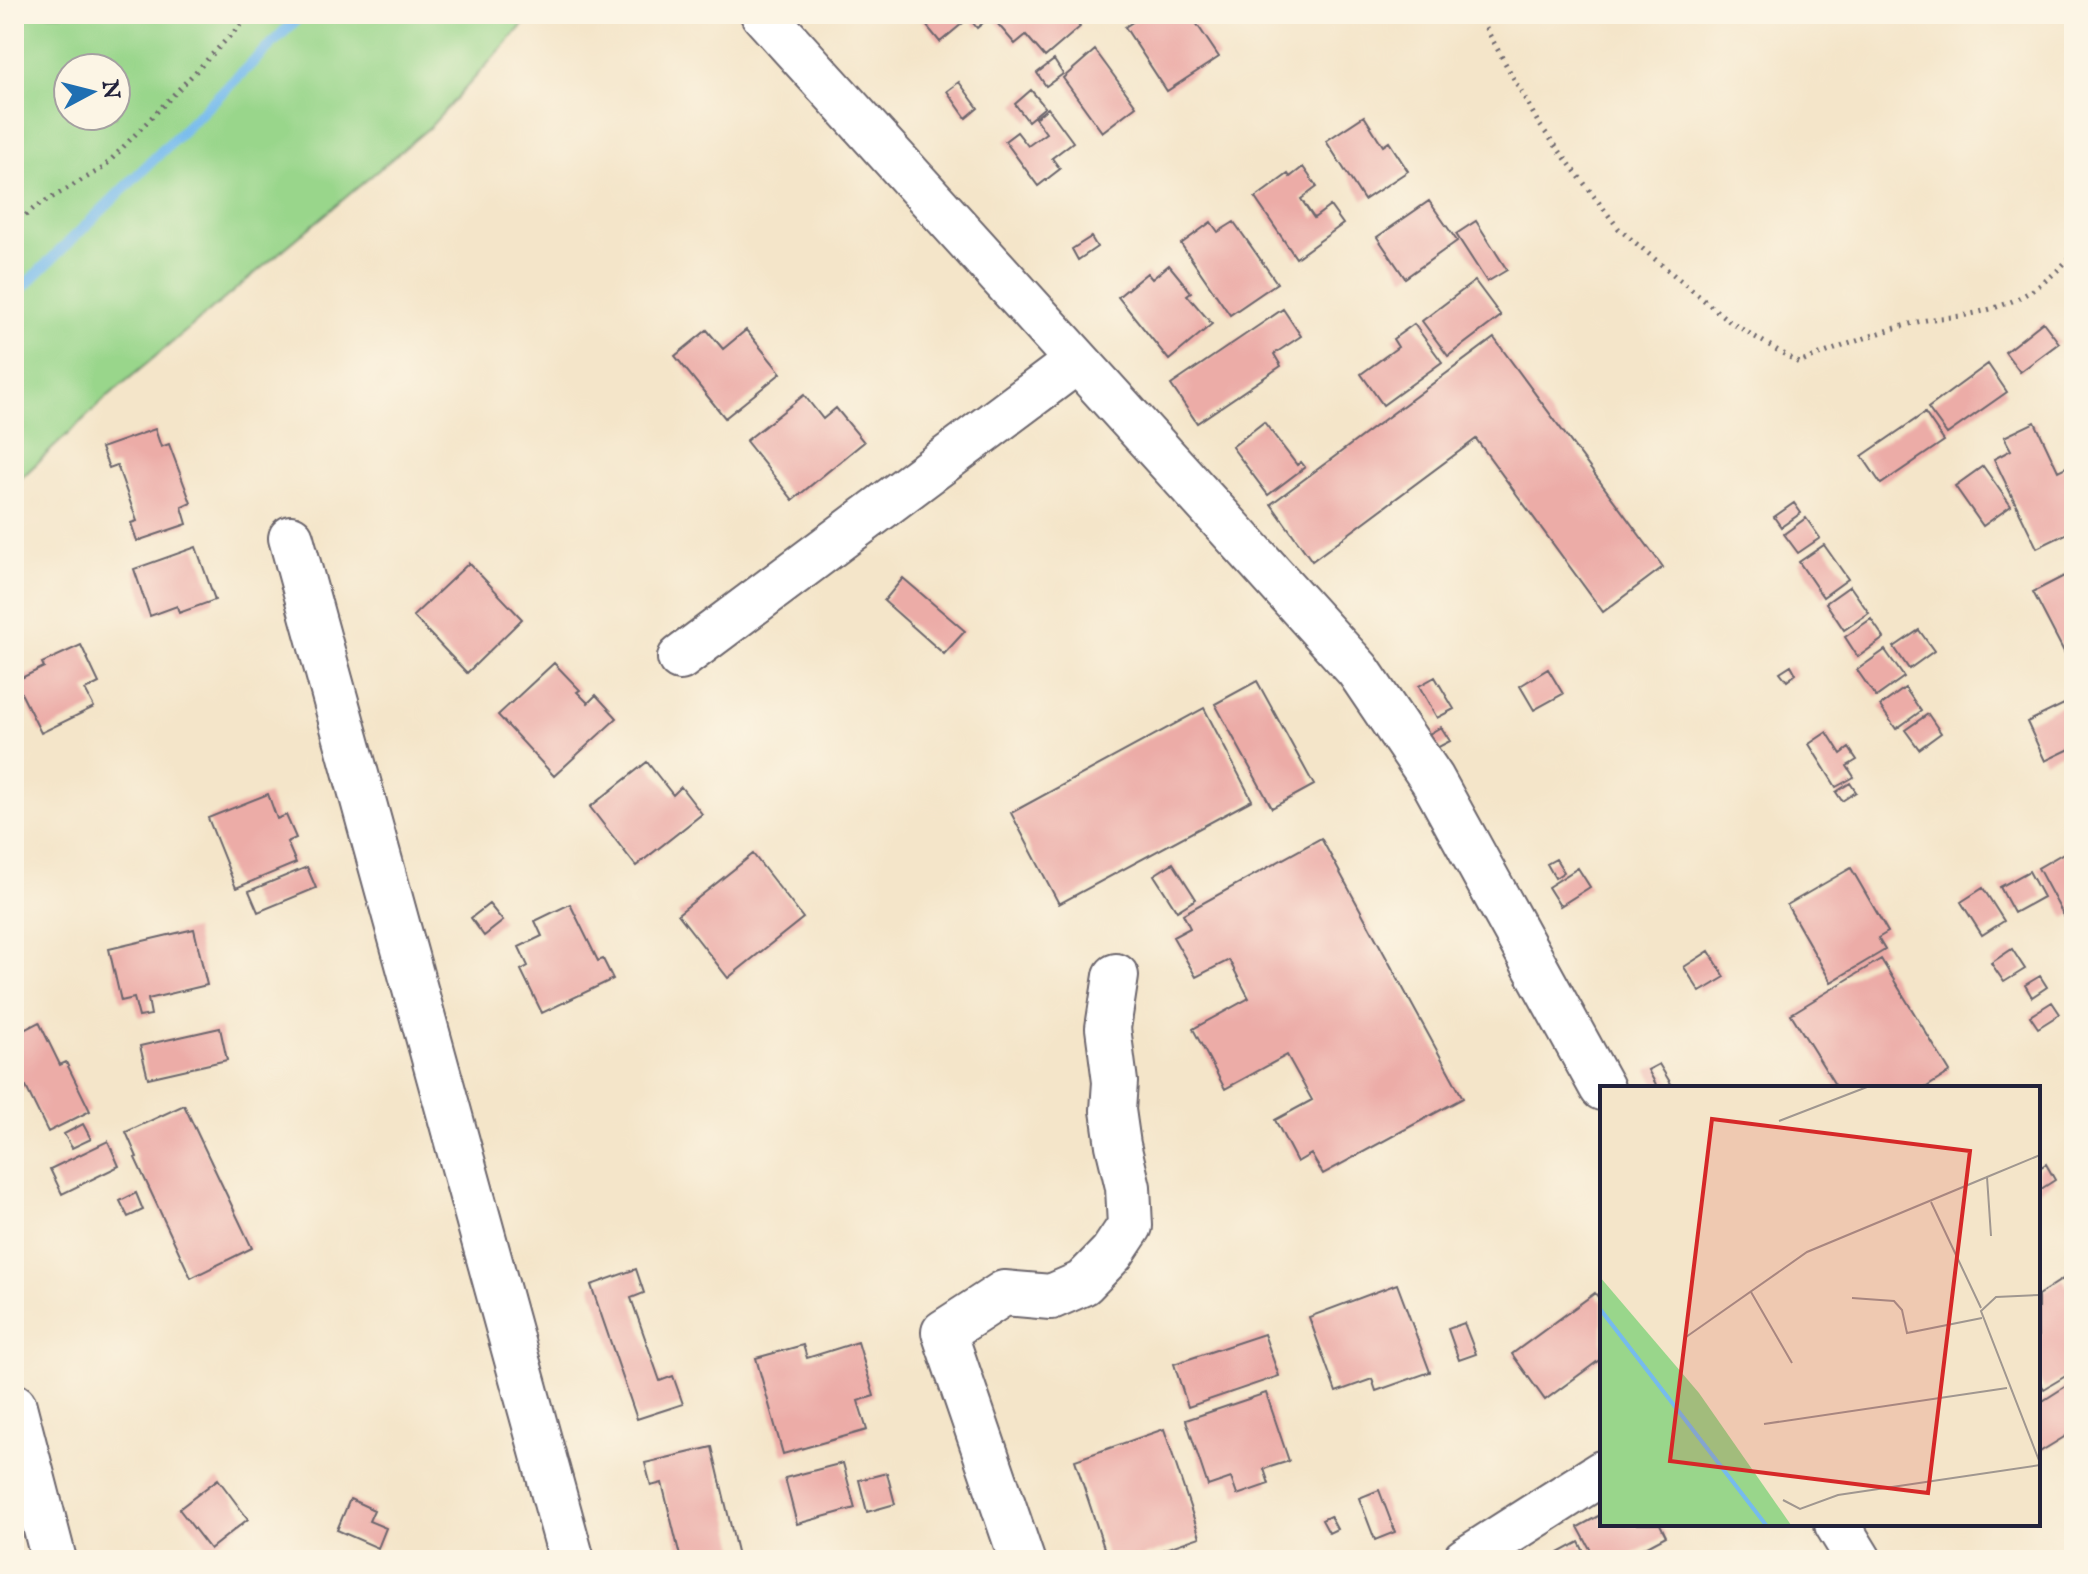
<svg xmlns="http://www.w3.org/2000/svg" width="2088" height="1574" viewBox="0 0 2088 1574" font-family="'IM FELL English',serif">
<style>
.green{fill:#99d68b;stroke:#5e7c63;stroke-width:2;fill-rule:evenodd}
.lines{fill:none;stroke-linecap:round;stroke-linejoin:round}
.stream{stroke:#76bbed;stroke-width:11}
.building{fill:#ecaca7}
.minor-casing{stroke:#6c666d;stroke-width:48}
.path{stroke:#6c666d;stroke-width:5;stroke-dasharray:2 6;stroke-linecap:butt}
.minor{stroke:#fff;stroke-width:44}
.inset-river{fill:none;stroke:#76bbed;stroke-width:4}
.inset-road{fill:none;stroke:#a09790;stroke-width:2}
.view{fill:#d62828;fill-opacity:0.15;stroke:#d62828;stroke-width:4}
.inset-edge{fill:none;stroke:#22223b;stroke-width:4}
</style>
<rect width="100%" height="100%" fill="#fcf5e5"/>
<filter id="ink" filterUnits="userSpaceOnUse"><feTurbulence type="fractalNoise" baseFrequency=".0125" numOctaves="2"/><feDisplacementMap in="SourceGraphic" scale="16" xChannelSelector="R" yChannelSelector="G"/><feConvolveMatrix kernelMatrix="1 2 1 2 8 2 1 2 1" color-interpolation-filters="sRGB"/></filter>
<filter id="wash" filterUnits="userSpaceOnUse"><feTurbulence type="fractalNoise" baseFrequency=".006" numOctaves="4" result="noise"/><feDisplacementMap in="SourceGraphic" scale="32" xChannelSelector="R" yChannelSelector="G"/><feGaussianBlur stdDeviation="1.8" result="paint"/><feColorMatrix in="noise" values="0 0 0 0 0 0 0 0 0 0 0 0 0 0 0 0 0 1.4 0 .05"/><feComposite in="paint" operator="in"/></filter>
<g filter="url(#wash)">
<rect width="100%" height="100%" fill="#f4e5c9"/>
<!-- green -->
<path class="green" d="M 14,14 L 533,14 L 431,126 L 107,397 L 14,485 ZM 68,68 L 116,68 L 116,116 L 68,116 Z"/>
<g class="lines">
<!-- stream -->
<path class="stream" d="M 14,296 L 302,14"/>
</g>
<g id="blocks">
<!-- building -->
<path class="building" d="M 917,14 L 1069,14 L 1080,27 L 1045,57 L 1026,35 L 1015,44 L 991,16 L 977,28 L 969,18 L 940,42 Z
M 1145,14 L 1190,14 L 1219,57 L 1167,91 L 1125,27 Z
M 1095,50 L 1136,106 L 1102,132 L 1063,78 Z
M 1054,60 L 1063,74 L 1046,86 L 1037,73 Z
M 959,82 L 978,108 L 966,118 L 947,91 Z
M 1031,90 L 1045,107 L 1028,121 L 1015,104 Z
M 1048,108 L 1073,142 L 1052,158 L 1060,169 L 1038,186 L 1005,141 L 1017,132 L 1028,146 L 1046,133 L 1035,118 Z
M 1364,116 L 1383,146 L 1389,142 L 1408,171 L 1364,200 L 1326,141 Z
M 1303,167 L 1317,187 L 1301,199 L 1314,218 L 1330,206 L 1343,224 L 1296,258 L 1255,198 L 1288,174 L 1290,177 Z
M 1429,201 L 1457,241 L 1405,278 L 1377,237 Z
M 1476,221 L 1507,270 L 1487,282 L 1456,234 Z
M 1211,222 L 1218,232 L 1234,222 L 1277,283 L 1230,315 L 1181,244 Z
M 1091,237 L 1097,247 L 1078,260 L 1072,249 Z
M 1169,265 L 1191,292 L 1187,295 L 1212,324 L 1169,360 L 1118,297 L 1147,273 L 1152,279 Z
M 1475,281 L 1501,316 L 1448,356 L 1422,321 Z
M 1283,309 L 1301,336 L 1274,354 L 1281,366 L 1197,423 L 1171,385 Z
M 2043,322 L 2059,343 L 2020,372 L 2005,352 Z
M 1414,324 L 1442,362 L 1383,405 L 1361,374 L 1398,347 L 1393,339 Z
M 707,330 L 723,349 L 746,330 L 781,373 L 725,418 L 675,356 Z
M 1494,338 L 1663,567 L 1603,612 L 1476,439 L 1312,561 L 1271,504 Z
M 1988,364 L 2007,392 L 1947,434 L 1928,408 Z
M 804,395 L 823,419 L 836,408 L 864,442 L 793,500 L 746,441 Z
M 1925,413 L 1944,441 L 1881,484 L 1862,456 Z
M 1264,422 L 1297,465 L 1301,462 L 1305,467 L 1268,495 L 1232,447 Z
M 2035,422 L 2058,471 L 2074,463 L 2074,530 L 2037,548 L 1994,459 L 2011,450 L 2004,437 Z
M 155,429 L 161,447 L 169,444 L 191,503 L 182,507 L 187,524 L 137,541 L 131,523 L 137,521 L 117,465 L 109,468 L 101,448 Z
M 1983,466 L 2011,506 L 1983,526 L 1955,486 Z
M 1794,503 L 1801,513 L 1781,527 L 1774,517 Z
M 1806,518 L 1820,538 L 1798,553 L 1784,534 Z
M 1824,545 L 1848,579 L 1823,597 L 1799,562 Z
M 196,547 L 215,600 L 179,613 L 177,606 L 150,616 L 134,569 Z
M 469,563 L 522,619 L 467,673 L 413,616 Z
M 2074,571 L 2074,671 L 2033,592 Z
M 903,578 L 965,631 L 944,654 L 884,601 Z
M 1850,586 L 1869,613 L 1844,630 L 1826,603 Z
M 1871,619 L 1884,638 L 1858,657 L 1845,637 Z
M 1919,630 L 1934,651 L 1909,669 L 1894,647 Z
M 81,645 L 99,683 L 85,690 L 94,707 L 41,733 L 15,681 L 44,667 L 42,663 Z
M 1885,650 L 1904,677 L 1876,697 L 1857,670 Z
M 554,663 L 580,690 L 577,692 L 588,703 L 596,695 L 617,718 L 554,776 L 498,715 Z
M 1791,665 L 1796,674 L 1787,681 L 1780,672 Z
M 1548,669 L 1563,694 L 1534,710 L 1520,686 Z
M 1435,677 L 1454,709 L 1437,718 L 1419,686 Z
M 1257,681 L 1314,785 L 1272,808 L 1215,704 Z
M 1905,688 L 1921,711 L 1896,729 L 1880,706 Z
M 2066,703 L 2074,719 L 2074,747 L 2045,761 L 2027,722 Z
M 1204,708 L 1252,800 L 1059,904 L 1011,813 Z
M 1928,714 L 1941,733 L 1919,749 L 1905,730 Z
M 1441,727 L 1450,741 L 1431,751 L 1424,737 Z
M 1827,732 L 1841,754 L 1849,748 L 1857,760 L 1847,766 L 1854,777 L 1836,787 L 1809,744 Z
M 647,762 L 673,795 L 681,787 L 702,814 L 636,866 L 590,807 Z
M 1850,783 L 1856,792 L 1842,801 L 1836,792 Z
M 268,794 L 277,819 L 286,815 L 296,838 L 287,842 L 296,863 L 236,888 L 208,818 Z
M 1321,838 L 1463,1098 L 1323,1174 L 1311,1154 L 1297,1162 L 1275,1120 L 1312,1100 L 1287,1055 L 1225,1089 L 1193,1029 L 1249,998 L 1229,960 L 1196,977 L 1173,937 L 1190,928 L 1183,914 Z
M 2074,847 L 2074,913 L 2065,918 L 2038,868 Z
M 753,854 L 803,918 L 728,978 L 678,914 Z
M 1556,859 L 1564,872 L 1555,878 L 1547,864 Z
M 1173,863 L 1196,899 L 1177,911 L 1154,875 Z
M 307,867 L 316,888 L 258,912 L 249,891 Z
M 1578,868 L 1590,887 L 1560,906 L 1548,887 Z
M 1851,868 L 1888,932 L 1878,938 L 1885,950 L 1831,982 L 1787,905 Z
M 2029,871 L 2043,897 L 2014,913 L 2000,887 Z
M 1983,888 L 2004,921 L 1982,935 L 1961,902 Z
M 489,904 L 503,921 L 484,936 L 471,918 Z
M 570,904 L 598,961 L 603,959 L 613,979 L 542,1013 L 521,970 L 528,966 L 519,947 L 542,936 L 535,921 Z
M 194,929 L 207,985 L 148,999 L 151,1015 L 139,1017 L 134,998 L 121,1001 L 109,949 Z
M 2012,949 L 2025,969 L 2004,982 L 1991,963 Z
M 1709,951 L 1725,977 L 1700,992 L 1684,967 Z
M 1881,959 L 1950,1072 L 1925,1088 L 1837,1088 L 1791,1014 Z
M 2040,976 L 2047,987 L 2032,997 L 2025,985 Z
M 2052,1002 L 2060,1014 L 2038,1028 L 2030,1016 Z
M 39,1022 L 60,1065 L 66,1062 L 90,1111 L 48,1132 L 26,1087 L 14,1092 L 14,1035 Z
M 220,1028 L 227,1060 L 148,1078 L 140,1046 Z
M 1659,1064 L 1673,1087 L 1671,1088 L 1658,1088 L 1648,1070 Z
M 184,1105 L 252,1248 L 191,1278 L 135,1158 L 137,1157 L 126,1132 Z
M 83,1124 L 91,1139 L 72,1148 L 64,1134 Z
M 108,1141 L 119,1166 L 62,1194 L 50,1169 Z
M 2046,1164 L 2055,1180 L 2038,1191 L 2038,1169 Z
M 136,1193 L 143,1210 L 128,1217 L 120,1201 Z
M 636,1269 L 644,1293 L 631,1298 L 660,1381 L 673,1376 L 683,1404 L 637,1419 L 591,1285 Z
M 2063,1279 L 2074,1297 L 2074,1371 L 2044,1389 L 2038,1379 L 2038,1295 Z
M 1397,1284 L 1430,1372 L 1376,1391 L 1372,1379 L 1336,1392 L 1309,1317 Z
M 1595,1293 L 1602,1302 L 1602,1358 L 1545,1400 L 1512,1354 Z
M 1464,1323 L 1476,1354 L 1459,1360 L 1448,1329 Z
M 1264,1334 L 1279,1376 L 1188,1407 L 1174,1364 Z
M 858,1342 L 874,1396 L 858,1401 L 867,1430 L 783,1454 L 756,1358 L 803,1345 L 807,1358 Z
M 2074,1381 L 2074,1431 L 2038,1453 L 2038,1404 Z
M 1266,1393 L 1289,1461 L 1264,1469 L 1269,1484 L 1237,1495 L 1231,1478 L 1208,1486 L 1186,1420 Z
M 1164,1429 L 1200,1537 L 1133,1560 L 1108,1560 L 1075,1460 Z
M 712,1447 L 738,1556 L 722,1560 L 681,1560 L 662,1483 L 651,1486 L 645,1463 Z
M 843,1463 L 855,1508 L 797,1524 L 785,1478 Z
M 887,1473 L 895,1504 L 867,1512 L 859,1480 Z
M 218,1479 L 248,1519 L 210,1549 L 179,1509 Z
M 1379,1490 L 1395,1532 L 1375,1540 L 1359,1498 Z
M 350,1499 L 374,1510 L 369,1521 L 386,1528 L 378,1548 L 337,1530 Z
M 1602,1514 L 1602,1524 L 1660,1524 L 1666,1536 L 1621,1560 L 1615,1560 L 1613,1556 L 1605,1560 L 1596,1560 L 1578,1527 Z
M 1330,1516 L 1337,1529 L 1329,1533 L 1322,1520 Z
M 1579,1542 L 1588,1560 L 1546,1560 Z"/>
</g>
</g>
<g filter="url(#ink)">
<use href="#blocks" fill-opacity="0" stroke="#6c666d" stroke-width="2"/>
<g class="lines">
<!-- minor casing -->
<g class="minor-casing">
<path id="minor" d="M 763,14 L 1358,670 L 1432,779 L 1602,1088
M 291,538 L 572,1560
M 680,658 L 1077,361
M 14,1406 L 54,1560
M 1837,1524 L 1859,1560
M 1022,1560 L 944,1332 L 1004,1293 L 1051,1297 L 1083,1283 L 1112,1253 L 1130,1226 L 1128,1187 L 1118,1145 L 1113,1110 L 1115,1082 L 1108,1028 L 1116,976
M 1465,1560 L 1602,1473"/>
</g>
<!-- path -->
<path class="path" d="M 1478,14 L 1539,124 L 1619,229 L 1730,322 L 1799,363 C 1840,347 1880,331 1922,321 C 1938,317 1955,318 1971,314 C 2017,304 2043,288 2074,253
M 14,226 L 35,207 L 103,168 L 251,14"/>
<!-- minor -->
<use href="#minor" class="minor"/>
</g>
</g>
<!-- overview -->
<g transform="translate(1600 1086)">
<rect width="440" height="440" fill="#f4e5c9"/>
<path d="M 0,191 L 99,307 L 191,439 L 0,439 Z" fill="#99d68b"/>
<path class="inset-river" d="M 0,223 L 166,439"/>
<path class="inset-road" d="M 179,35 L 267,1M 331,116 L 381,222M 391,150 L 387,91 L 440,69M 151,206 L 192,277M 440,209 L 396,211 L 381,225 L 440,377M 252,212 L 294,215 L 302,224 L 307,247 L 382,232M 86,251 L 207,166 L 387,91M 164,338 L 407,302M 183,414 L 200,423 L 238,409 L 440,379"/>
<path class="view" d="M 112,33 L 370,65 L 328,407 L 70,375 Z"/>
<rect width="440" height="440" class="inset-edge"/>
</g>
<!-- margin -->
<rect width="2088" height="1574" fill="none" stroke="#fcf5e5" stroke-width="48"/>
<!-- north arrow -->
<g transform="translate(92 92) rotate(83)"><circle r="38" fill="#fcf5e5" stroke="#a5a1a1" stroke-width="2"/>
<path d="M0-6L14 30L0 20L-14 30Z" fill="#1f6fb2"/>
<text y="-12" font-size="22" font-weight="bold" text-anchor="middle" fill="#22223b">N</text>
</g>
</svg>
